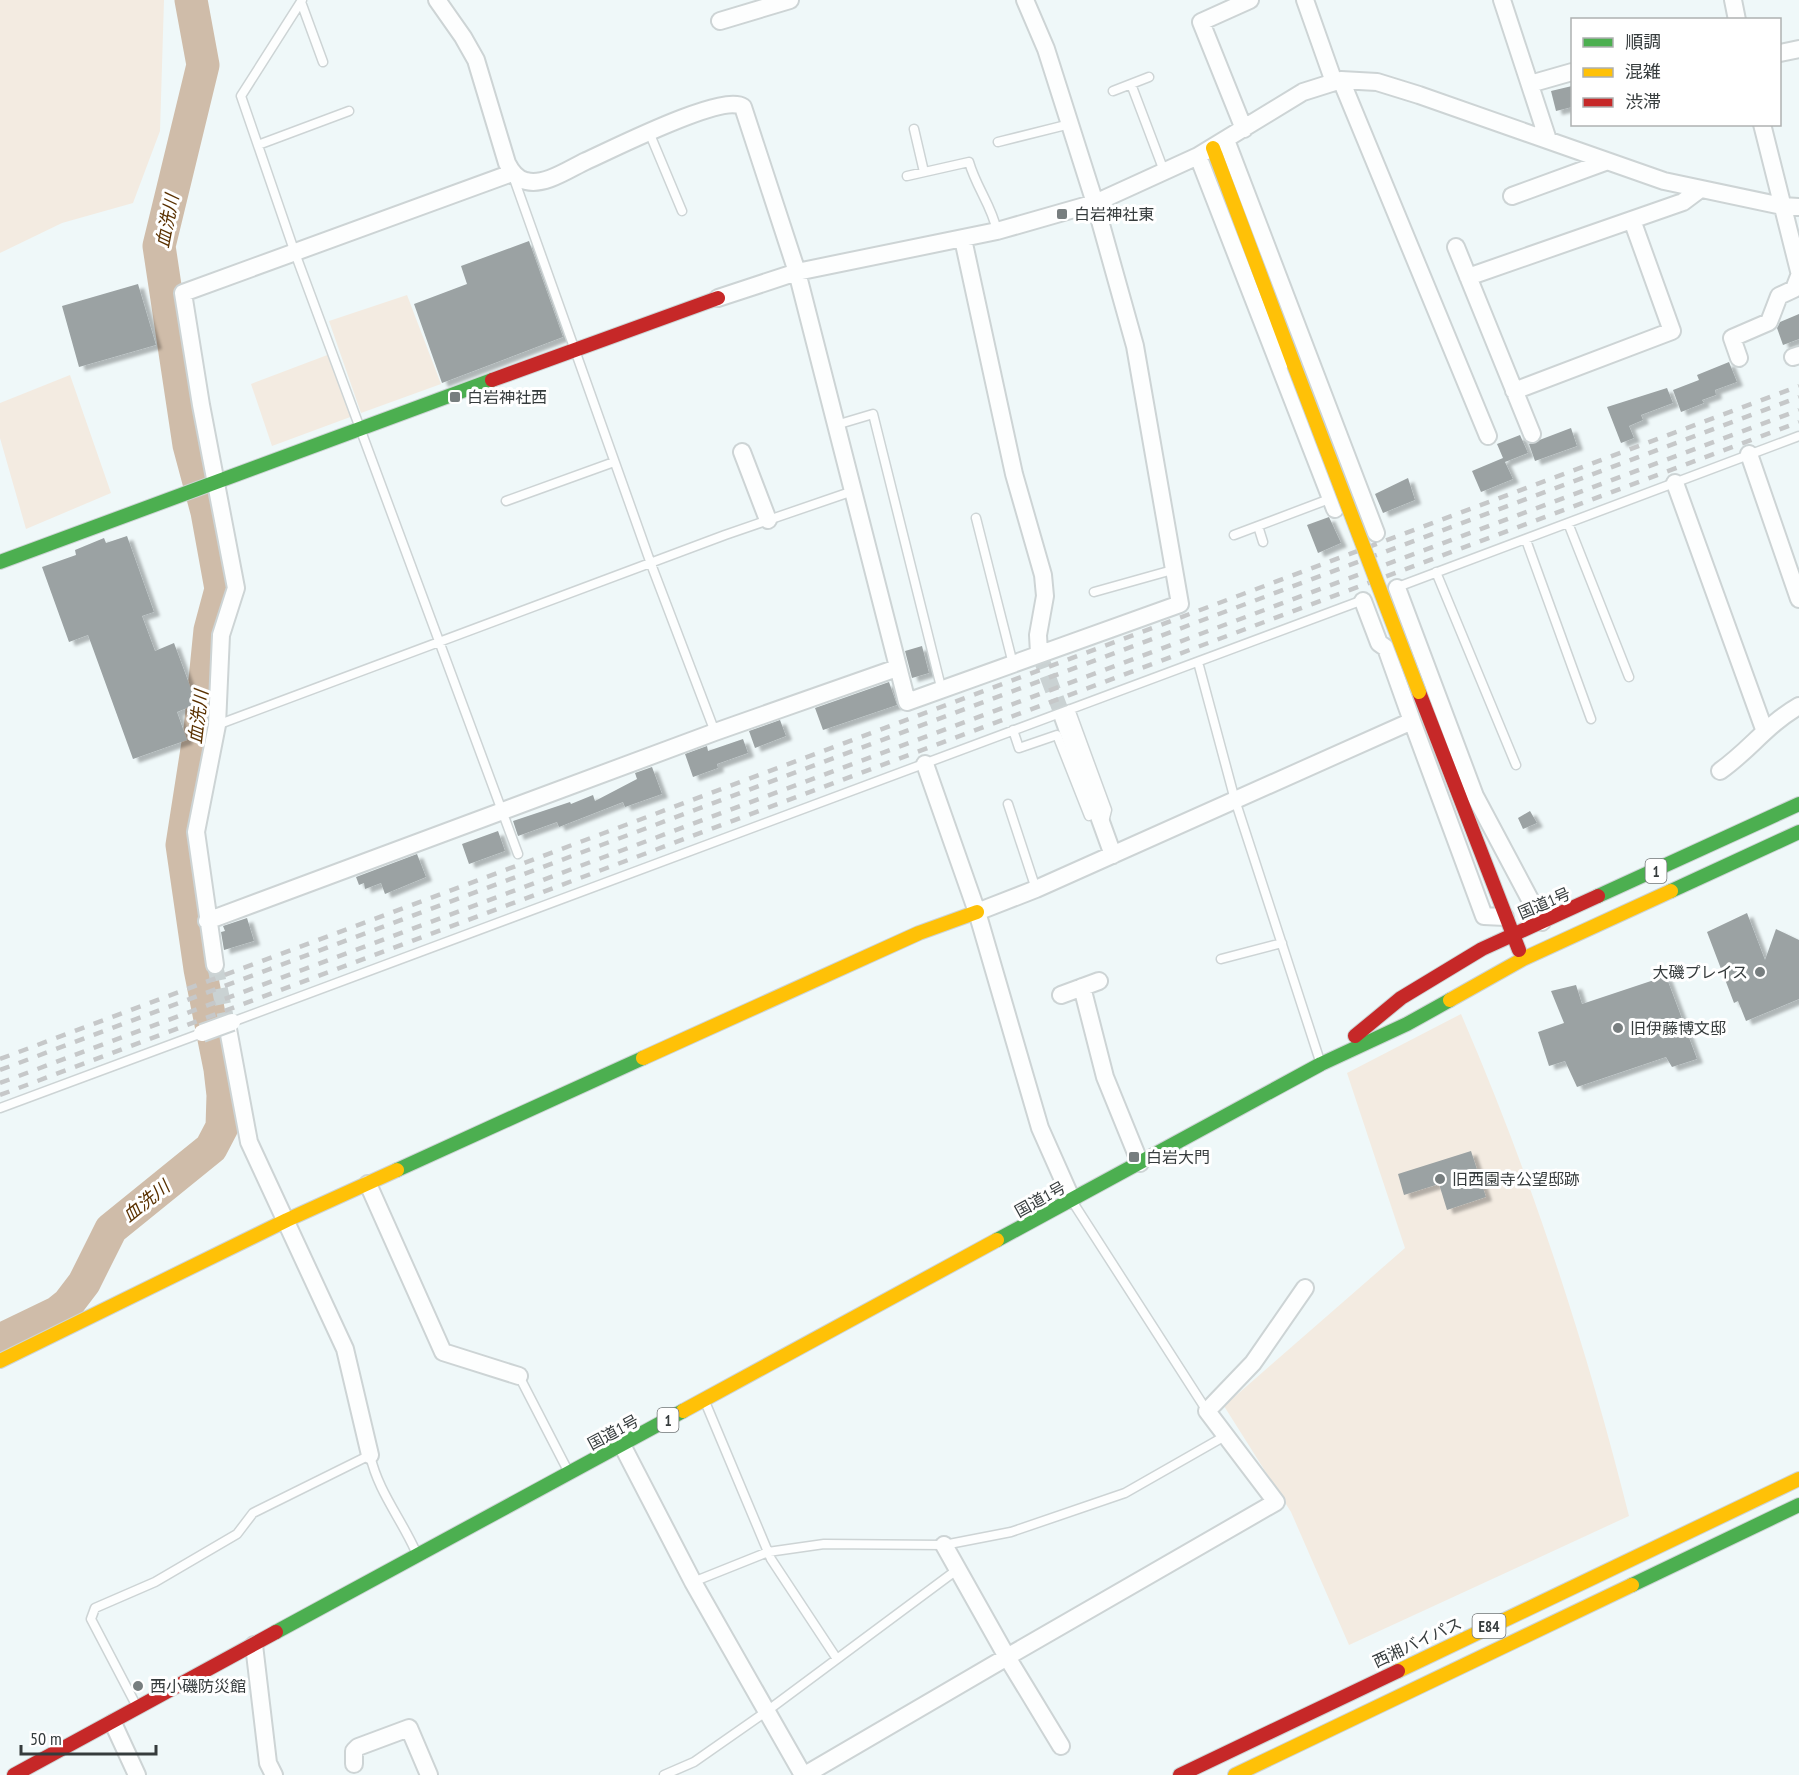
<svg xmlns="http://www.w3.org/2000/svg" width="1799" height="1775" viewBox="0 0 1799 1775" font-family="'PT Sans Narrow','Noto Sans JP',sans-serif">
<style>
.green{fill:#f3ebe1}
.lines{fill:none;stroke-linecap:round;stroke-linejoin:round}
.river{stroke:#cfbca9;stroke-width:33}
.building{fill:#9ba2a3;filter:url(#shadow)}
.street-tunnel{stroke:#cad2d3;stroke-width:16;stroke-dasharray:16 8;stroke-linecap:butt}
.lane-casing{stroke:#cdd4d5;stroke-width:11}
.street-casing{stroke:#cdd4d5;stroke-width:20}
.fast-casing{stroke:#cdd4d5;stroke-width:16}
.slow-casing{stroke:#cdd4d5;stroke-width:16}
.jam-casing{stroke:#cdd4d5;stroke-width:16}
.lane{stroke:#fdfefe;stroke-width:8}
.street{stroke:#fdfefe;stroke-width:16}
.fast{stroke:#4caf50;stroke-width:14}
.slow{stroke:#ffc107;stroke-width:14}
.jam{stroke:#c62828;stroke-width:14}
.rail{stroke:#c6c8c9;stroke-width:4.5;stroke-dasharray:10 10;stroke-linecap:butt}
.street-bridge-casing{stroke:#cdd4d5;stroke-width:20;stroke-linecap:butt}
.slow-bridge-casing{stroke:#cdd4d5;stroke-width:16;stroke-linecap:butt}
.street-bridge{stroke:#fdfefe;stroke-width:16}
.slow-bridge{stroke:#ffc107;stroke-width:14}
.poi-dot{fill:#777e7f;stroke:#fff;stroke-width:2}
.labels{text-anchor:middle;dominant-baseline:central;stroke-width:6;stroke-linejoin:round;paint-order:stroke}
.shield{fill:#fff;stroke:#727677;stroke-width:1.5}
.shield-label{font-size:15px;font-weight:bold;fill:#363c3d}
.poi-label{font-size:16px;fill:#363c3d;stroke:#fff;text-anchor:start}
.street-label{font-size:16px;fill:#363c3d;stroke:#fff}
.water-label{font-size:18px;font-style:italic;fill:#5a3100;stroke:#fff}
</style>
<defs>
<filter id="shadow"><feDropShadow dx="6" dy="4" stdDeviation="1.5" flood-color="#0004"/></filter>
</defs>
<rect width="100%" height="100%" fill="#eff8f9"/>
<!-- green -->
<path class="green" d="M 0,0 L 164,0 L 160,131 L 133,203 L 62,223 L 0,253 Z
M 407,295 L 441,384 L 361,413 L 329,321 Z
M 330,354 L 353,416 L 272,446 L 251,384 Z
M 70,375 L 111,493 L 26,529 L 0,438 L 0,403 Z
M 1461,1014 C 1531,1176 1586,1344 1629,1516 L 1349,1645 L 1291,1512 L 1224,1406 L 1405,1248 L 1347,1073 Z"/>
<g class="lines">
<!-- river -->
<path class="river" d="M 0,1340 L 58,1312 L 68,1304 L 84,1283 L 111,1229 L 211,1148 L 222,1127 L 223,1095 L 220,1069 L 200,969 L 182,845 L 200,730 L 210,630 L 221,589 L 207,512 L 189,445 L 159,246 L 203,65 L 191,0"/>
</g>
<!-- building -->
<path class="building" d="M 1572,86 L 1572,107 L 1556,111 L 1551,91 Z
M 529,241 L 563,337 L 442,383 L 414,304 L 467,284 L 461,266 Z
M 138,284 L 156,345 L 79,367 L 62,306 Z
M 1799,314 L 1799,339 L 1783,345 L 1777,328 L 1780,322 Z
M 1729,362 L 1737,382 L 1715,390 L 1716,395 L 1702,400 L 1704,403 L 1681,412 L 1673,390 L 1699,380 L 1697,375 Z
M 1667,388 L 1673,403 L 1641,415 L 1643,420 L 1629,426 L 1634,438 L 1621,443 L 1607,407 Z
M 1571,428 L 1577,446 L 1535,461 L 1529,444 Z
M 1520,435 L 1528,453 L 1505,462 L 1513,479 L 1481,492 L 1472,471 L 1503,458 L 1497,444 Z
M 1408,478 L 1415,500 L 1383,513 L 1375,494 Z
M 1329,517 L 1341,543 L 1318,553 L 1307,525 Z
M 127,536 L 154,612 L 142,616 L 155,651 L 174,643 L 194,697 L 192,706 L 177,712 L 187,740 L 133,759 L 88,635 L 69,642 L 42,567 L 76,555 L 75,550 L 104,538 L 106,543 Z
M 922,646 L 929,673 L 912,678 L 905,651 Z
M 889,682 L 897,705 L 823,730 L 815,708 Z
M 780,720 L 786,736 L 755,748 L 749,731 Z
M 743,739 L 748,753 L 717,764 L 718,768 L 693,777 L 685,754 L 707,746 L 708,751 Z
M 652,767 L 662,794 L 625,807 L 623,802 L 559,827 L 557,822 L 518,836 L 513,821 L 570,802 L 571,804 L 593,795 L 595,801 L 637,779 L 635,773 Z
M 1530,811 L 1537,823 L 1523,829 L 1518,818 Z
M 498,831 L 505,851 L 469,864 L 462,844 Z
M 417,854 L 426,877 L 385,894 L 381,883 L 365,889 L 364,883 L 359,885 L 356,877 Z
M 1747,913 L 1765,960 L 1776,929 L 1799,940 L 1799,999 L 1746,1021 L 1738,1001 L 1734,1003 L 1707,932 Z
M 247,918 L 254,941 L 224,950 L 221,932 L 225,931 L 223,926 Z
M 1666,976 L 1697,1059 L 1672,1067 L 1666,1057 L 1577,1087 L 1565,1061 L 1549,1066 L 1538,1032 L 1564,1023 L 1551,991 L 1576,985 L 1582,1004 Z
M 1471,1151 L 1486,1197 L 1447,1210 L 1439,1184 L 1404,1195 L 1398,1174 Z"/>
<g class="lines">
<!-- street-tunnel -->
<path class="street-tunnel" d="M 1039,653 L 1063,717
M 215,965 L 228,1029"/>
<!-- lane casing -->
<g class="lane-casing">
<path id="lane" d="M 302,0 L 241,96 L 295,253 L 518,854
M 301,2 L 323,62
M 1131,84 L 1149,77
M 1113,91 L 1131,84 L 1164,171
M 914,129 L 924,172
M 649,132 L 682,211
M 998,142 L 1070,124
M 258,145 L 349,111
M 513,176 L 651,564 L 715,732
M 907,176 L 969,162 C 976,187 992,206 997,231
M 836,425 L 873,414 L 942,691
M 506,501 L 614,462
M 976,518 L 1013,664
M 1568,523 L 1629,677
M 1258,526 L 1263,542
M 1234,535 L 1332,498
M 1526,540 L 1591,719
M 1436,572 L 1516,765
M 1395,588 L 1799,436
M 1094,592 L 1176,569
M 1198,662 L 1235,800 L 1319,1058
M 1070,709 L 1107,810 L 1104,822
M 217,725 L 725,535 L 853,491
M 1013,730 L 1019,748 L 1057,735 L 1089,816
M 1008,804 L 1036,889
M 1221,959 L 1282,943
M 232,1022 L 1363,600
M 0,1108 L 202,1033
M 1074,1204 L 1207,1411
M 519,1376 L 566,1467
M 706,1404 L 771,1559 L 837,1659
M 693,1582 L 768,1552 L 824,1544 L 944,1545 L 1011,1532 L 1125,1493 L 1225,1436
M 135,1703 L 91,1619 L 95,1608 L 155,1582 L 237,1534 L 253,1513 L 370,1455 C 378,1491 400,1517 415,1550
M 664,1775 L 694,1762 L 767,1711 L 958,1569"/>
</g>
<!-- street casing -->
<g class="street-casing">
<path id="street" d="M 437,0 L 463,37 L 476,60 L 507,163 C 511,171 516,179 526,181 C 545,186 569,169 586,161 C 611,150 722,93 743,107 L 797,272 L 907,702 L 1180,604 L 1135,346 L 1095,203 L 1046,49 L 1025,0
M 1305,0 L 1334,82
M 1502,0 L 1548,140
M 1733,0 L 1737,20
M 720,21 L 790,0
M 1780,53 L 1799,49
M 1341,80 L 1488,436
M 1530,84 L 1572,72
M 1762,124 L 1799,271
M 1244,129 L 1201,22 L 1250,0
M 1226,140 L 1376,533
M 1198,156 L 1335,509
M 1512,196 L 1605,162
M 963,239 L 1014,474 L 1043,575 L 1045,596 L 1038,635 L 1039,653
M 1456,247 L 1532,434
M 1468,277 L 1683,202 L 1699,190
M 718,298 L 797,272 L 997,231 L 1095,203 L 1198,156 L 1303,92 L 1341,80 L 1377,82 L 1419,95 L 1664,181 L 1782,206 L 1799,207
M 1793,357 L 1799,355
M 1739,358 L 1732,338 L 1769,322 L 1779,296 L 1794,289 L 1799,276
M 1514,391 L 1672,331 L 1632,220
M 742,452 L 768,520
M 1749,454 L 1799,599
M 1675,483 L 1764,729
M 1397,588 L 1475,796 L 1542,922
M 1363,601 L 1379,643 L 1386,648 L 1412,721
M 1063,717 L 1113,855
M 925,764 L 977,912 L 1040,1128 L 1072,1200
M 1720,771 C 1750,750 1766,725 1799,706
M 977,912 L 1036,889 L 1412,721 L 1484,916 L 1505,917
M 207,921 L 715,732 L 897,668
M 215,965 L 196,832 L 217,725 L 221,635 L 236,588 L 201,405 L 183,293 L 512,173
M 1082,987 L 1105,1077 L 1140,1163
M 1061,995 L 1099,981
M 228,1029 L 249,1142 L 345,1349 L 370,1455
M 368,1184 L 443,1352 L 519,1376
M 622,1445 L 693,1582 L 803,1775
M 944,1545 L 1007,1657 L 1276,1502 L 1207,1411 L 1253,1363 L 1305,1288
M 254,1645 L 268,1763 L 274,1775
M 113,1723 L 137,1775
M 354,1764 L 354,1751 L 358,1747 L 409,1728 L 429,1775
M 805,1775 L 1007,1657 L 1061,1746"/>
</g>
<!-- fast casing -->
<g class="fast-casing">
<path id="fast" d="M 0,562 L 492,380
M 1671,891 L 1799,832
M 1598,896 L 1799,804
M 397,1170 L 643,1058
M 997,1240 L 1321,1064 L 1407,1024 L 1450,1000
M 1632,1585 L 1799,1505
M 276,1632 L 683,1411"/>
</g>
<!-- slow casing -->
<g class="slow-casing">
<path id="slow" d="M 1213,148 L 1294,365
M 1450,1000 L 1523,959 L 1671,891
M 643,1058 L 919,933 L 977,912
M 0,1361 L 287,1220 L 397,1170
M 683,1411 L 997,1240
M 1398,1671 L 1799,1479
M 1235,1775 L 1632,1585"/>
</g>
<!-- jam casing -->
<g class="jam-casing">
<path id="jam" d="M 492,380 L 718,298
M 1419,692 L 1519,950
M 1355,1036 L 1401,998 L 1482,949 L 1598,896
M 14,1775 L 276,1632
M 1180,1775 L 1398,1671"/>
</g>
<!-- lane -->
<use href="#lane" class="lane"/>
<!-- street -->
<use href="#street" class="street"/>
<!-- fast -->
<use href="#fast" class="fast"/>
<!-- slow -->
<use href="#slow" class="slow"/>
<!-- jam -->
<use href="#jam" class="jam"/>
<!-- rail -->
<path class="rail" d="M 0,1059 L 1799,386
M 0,1070 L 1799,397
M 0,1083 L 1799,410
M 0,1095 L 1799,422"/>
<!-- street-bridge casing -->
<g class="street-bridge-casing">
<path id="street-bridge" d="M 202,1033 L 232,1022"/>
</g>
<!-- slow-bridge casing -->
<g class="slow-bridge-casing">
<path id="slow-bridge" d="M 1294,365 L 1419,692"/>
</g>
<!-- street-bridge -->
<use href="#street-bridge" class="street-bridge"/>
<!-- slow-bridge -->
<use href="#slow-bridge" class="slow-bridge"/>
</g>
<!-- markers -->
<g class="poi-dot">
<rect x="1056" y="208" width="12" height="12" rx="3"/>
<rect x="449" y="391" width="12" height="12" rx="3"/>
<circle cx="1760" cy="972" r="6"/>
<circle cx="1618" cy="1028" r="6"/>
<rect x="1128" y="1151" width="12" height="12" rx="3"/>
<circle cx="1440" cy="1179" r="6"/>
<circle cx="138" cy="1686" r="6"/>
</g>
<g class="labels">
<!-- shield labels -->
<g class="shield">
<rect x="1645.5" y="859" width="21" height="24" rx="4.5"/>
<rect x="657.5" y="1408" width="21" height="24" rx="4.5"/>
<rect x="1472.5" y="1614" width="33" height="24" rx="4.5"/>
</g>
<g class="shield-label">
<text x="1656" y="871">1</text>
<text x="668" y="1420">1</text>
<text x="1489" y="1626">E84</text>
</g>
<!-- poi labels -->
<g class="poi-label">
<text x="1074" y="214">白岩神社東</text>
<text x="467" y="397">白岩神社西</text>
<text x="1748" y="972" text-anchor="end">大磯プレイス</text>
<text x="1630" y="1028">旧伊藤博文邸</text>
<text x="1146" y="1157">白岩大門</text>
<text x="1452" y="1179">旧西園寺公望邸跡</text>
<text x="150" y="1686">西小磯防災館</text>
</g>
<!-- street labels -->
<g class="street-label">
<text transform="translate(1544 903) rotate(-23)">国道1号</text>
<text transform="translate(1040 1199) rotate(-29)">国道1号</text>
<text transform="translate(613 1432) rotate(-28)">国道1号</text>
<text transform="translate(1417 1642) rotate(-25)">西湘バイパス</text>
</g>
<!-- water labels -->
<g class="water-label">
<text transform="translate(167 221) rotate(-79)">血洗川</text>
<text transform="translate(198 717) rotate(-83)">血洗川</text>
<text transform="translate(146 1201) rotate(-39)">血洗川</text>
</g>
</g>
<!-- legend -->
<rect x="1571" y="18" width="210" height="108" fill="#ffffff" stroke="#afb1b1" stroke-width="1.5"/>
<rect x="1583" y="38" width="30" height="9" fill="#4caf50" stroke="#afb1b1" stroke-width="1.5"/>
<text x="1625" y="48" font-size="18" fill="#363c3d">順調</text>
<rect x="1583" y="68" width="30" height="9" fill="#ffc107" stroke="#afb1b1" stroke-width="1.5"/>
<text x="1625" y="78" font-size="18" fill="#363c3d">混雑</text>
<rect x="1583" y="98" width="30" height="9" fill="#c62828" stroke="#afb1b1" stroke-width="1.5"/>
<text x="1625" y="108" font-size="18" fill="#363c3d">渋滞</text>
<!-- scale -->
<path d="M21 1745v9h135v-9" fill="none" stroke="#363c3d" stroke-width="3"/>
<text x="30" y="1745" font-size="18" fill="#363c3d" stroke="#ffffff" stroke-width="4.5" paint-order="stroke">50 m</text>
</svg>
